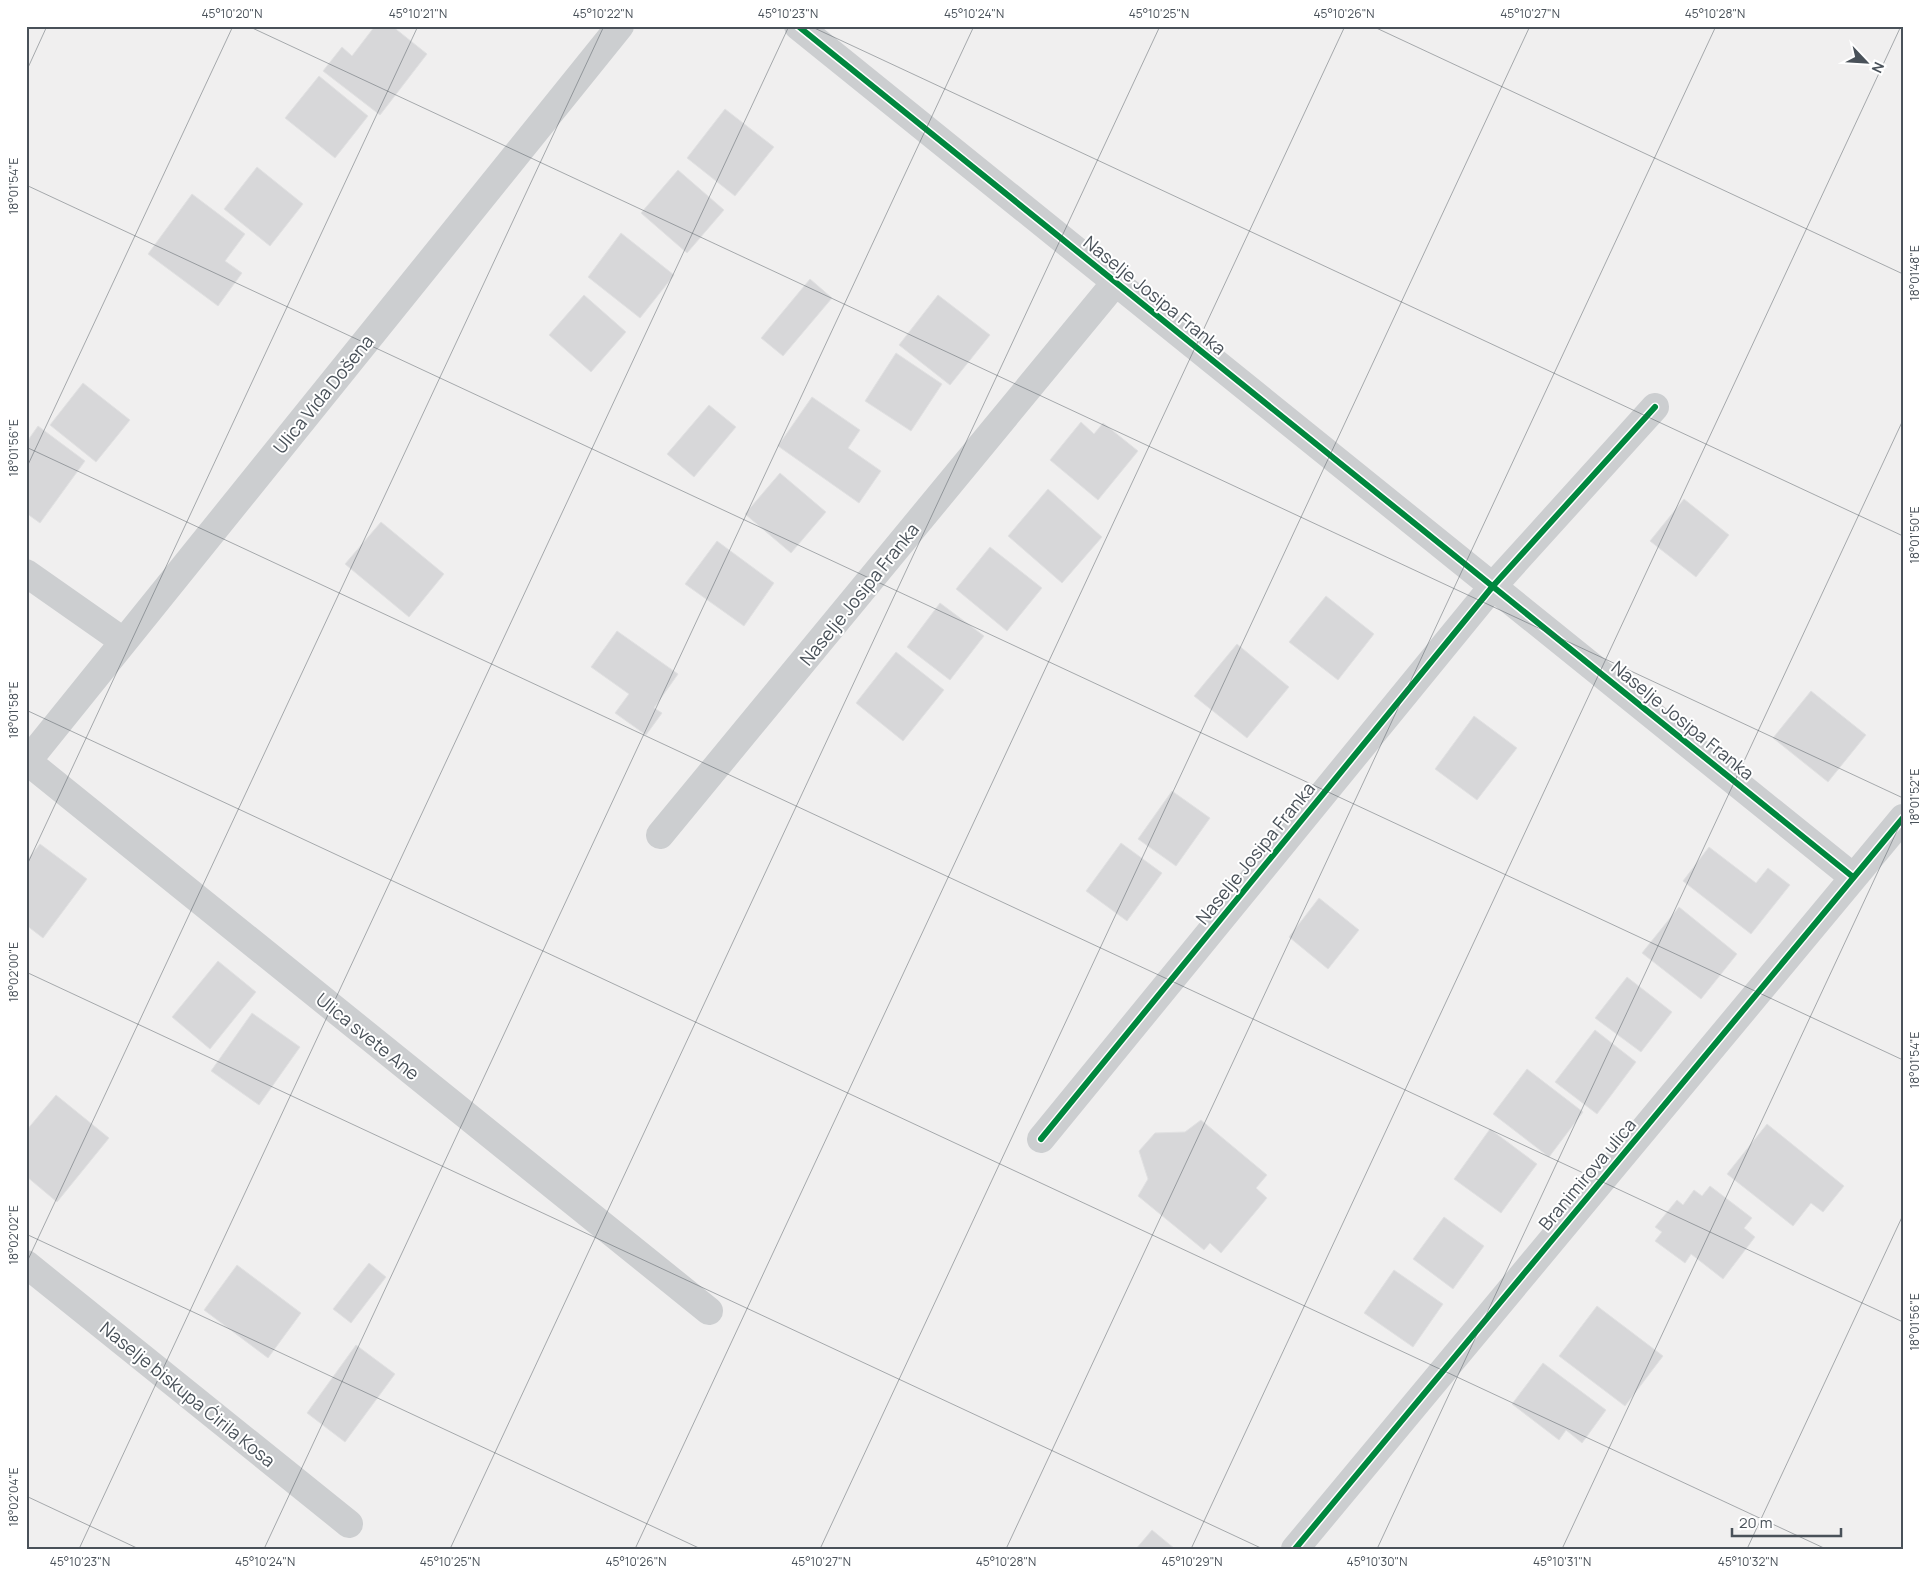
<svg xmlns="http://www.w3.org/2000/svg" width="1929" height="1575" viewBox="0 0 1929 1575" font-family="Manrope,sans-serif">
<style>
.building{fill:#d7d7d9;stroke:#e1e1e2}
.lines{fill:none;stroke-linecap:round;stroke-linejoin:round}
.street{stroke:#ccced0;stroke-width:28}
.cycleway-casing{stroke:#fff;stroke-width:9}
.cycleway{stroke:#00873e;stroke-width:6}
.ticks{fill:none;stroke:#495159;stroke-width:1;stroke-opacity:0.45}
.labels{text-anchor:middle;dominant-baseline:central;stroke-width:4;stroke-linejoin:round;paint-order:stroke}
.street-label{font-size:18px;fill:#495159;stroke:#fff}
.neatline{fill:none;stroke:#495159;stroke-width:2}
.ticks-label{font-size:12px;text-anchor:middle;fill:#495159}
</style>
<rect width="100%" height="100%" fill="#f0efef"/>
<!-- building -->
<path class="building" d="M 375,26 L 392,26 L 427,54 L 380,115 L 323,71 L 342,47 L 352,56 Z
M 319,76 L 368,116 L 335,158 L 285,118 Z
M 725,109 L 774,147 L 735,196 L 687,158 Z
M 257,167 L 303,204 L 270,246 L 224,209 Z
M 678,170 L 724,210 L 687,253 L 641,213 Z
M 192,194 L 245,234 L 225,261 L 242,273 L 218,306 L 148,254 Z
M 621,233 L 674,275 L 640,318 L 588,277 Z
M 810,279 L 832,298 L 783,356 L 761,338 Z
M 584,295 L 626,332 L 591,372 L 549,335 Z
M 938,295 L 990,335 L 950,385 L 899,345 Z
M 896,353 L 942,384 L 911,431 L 865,401 Z
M 83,383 L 130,420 L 96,462 L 50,425 Z
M 812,397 L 860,430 L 848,448 L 881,471 L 859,503 L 778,446 Z
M 709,405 L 736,427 L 694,477 L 667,454 Z
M 1081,422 L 1094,434 L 1103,423 L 1138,451 L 1098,500 L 1050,460 Z
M 38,426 L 85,461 L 40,523 L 26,513 L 26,443 Z
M 780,473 L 826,512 L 791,553 L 745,514 Z
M 1048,489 L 1102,537 L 1062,583 L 1008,536 Z
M 1684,499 L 1729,535 L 1696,577 L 1650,541 Z
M 381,522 L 444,574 L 409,617 L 345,564 Z
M 717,541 L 774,583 L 744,626 L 685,584 Z
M 990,547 L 1042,588 L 1007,631 L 956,589 Z
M 1326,596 L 1374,634 L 1338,680 L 1289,642 Z
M 940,603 L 984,636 L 950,680 L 907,647 Z
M 617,631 L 678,674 L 654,708 L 662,713 L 646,735 L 615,713 L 629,694 L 591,667 Z
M 1237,644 L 1289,687 L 1247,738 L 1194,696 Z
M 896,652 L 944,690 L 903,741 L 856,703 Z
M 1811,691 L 1866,735 L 1828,782 L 1773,738 Z
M 1474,716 L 1517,748 L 1477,800 L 1435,769 Z
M 1172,791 L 1210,818 L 1176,866 L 1138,839 Z
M 1121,843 L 1162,873 L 1127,921 L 1086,891 Z
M 40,844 L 87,879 L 43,938 L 26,925 L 26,862 Z
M 1709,847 L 1756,883 L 1768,868 L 1790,885 L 1751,934 L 1683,881 Z
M 1319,898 L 1359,930 L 1328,969 L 1289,937 Z
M 1679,907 L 1737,954 L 1701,999 L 1642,953 Z
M 218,961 L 256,992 L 210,1049 L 172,1017 Z
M 1627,977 L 1672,1012 L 1641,1052 L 1595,1018 Z
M 252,1013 L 300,1047 L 259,1105 L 211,1071 Z
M 1595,1030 L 1636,1062 L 1597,1114 L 1555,1082 Z
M 1527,1069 L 1583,1112 L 1549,1157 L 1493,1114 Z
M 56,1095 L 109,1138 L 57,1202 L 26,1176 L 26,1131 Z
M 1201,1120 L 1267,1175 L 1256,1188 L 1267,1198 L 1221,1253 L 1210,1243 L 1204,1250 L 1138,1196 L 1148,1179 L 1139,1151 L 1155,1133 L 1185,1132 Z
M 1767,1124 L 1844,1186 L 1823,1212 L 1811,1203 L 1793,1226 L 1727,1174 Z
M 1490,1129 L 1537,1164 L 1501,1213 L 1454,1179 Z
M 1710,1186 L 1752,1218 L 1744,1228 L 1755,1237 L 1723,1279 L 1691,1254 L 1685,1263 L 1655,1241 L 1662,1232 L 1655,1227 L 1677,1200 L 1683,1205 L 1694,1190 L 1702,1196 Z
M 1444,1217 L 1484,1246 L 1453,1289 L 1413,1259 Z
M 369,1263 L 386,1277 L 351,1323 L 333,1309 Z
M 237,1265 L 301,1313 L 268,1358 L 204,1310 Z
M 1394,1270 L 1443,1304 L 1413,1347 L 1364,1313 Z
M 1597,1306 L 1663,1356 L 1625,1406 L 1559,1356 Z
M 356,1345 L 395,1374 L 345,1442 L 307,1413 Z
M 1543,1363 L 1606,1410 L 1582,1443 L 1566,1430 L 1559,1440 L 1512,1404 Z
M 1152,1530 L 1175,1549 L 1136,1549 Z"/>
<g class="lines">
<!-- street -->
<path class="street" d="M 798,26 L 1853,877
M 26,573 L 123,641
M 27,761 L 709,1311
M 26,763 L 620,26
M 660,835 L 1115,283
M 1041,1139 L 1493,586 L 1655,407
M 26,1264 L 349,1524
M 1295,1549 L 1903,818"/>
<!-- cycleway casing -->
<g class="cycleway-casing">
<path id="cycleway" d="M 798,26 L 1853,877
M 1041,1139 L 1493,586 L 1655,407
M 1295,1549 L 1903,818"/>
</g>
<!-- cycleway -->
<use href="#cycleway" class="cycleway"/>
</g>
<!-- ticks -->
<path class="ticks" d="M 248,26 L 1903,798M 810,26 L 1903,536M 1372,26 L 1903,274M 26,72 L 47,26M 26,185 L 1903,1060M 26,447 L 1903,1322M 26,469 L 233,26M 26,710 L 1826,1549M 26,867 L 418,26M 26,972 L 1263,1549M 26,1234 L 701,1549M 26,1264 L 604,26M 26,1496 L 139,1549M 79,1549 L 789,26M 264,1549 L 974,26M 450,1549 L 1160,26M 635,1549 L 1345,26M 820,1549 L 1530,26M 1006,1549 L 1716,26M 1191,1549 L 1901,26M 1377,1549 L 1903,420M 1562,1549 L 1903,818M 1747,1549 L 1903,1215"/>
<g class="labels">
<!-- street labels -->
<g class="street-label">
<text transform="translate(1155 295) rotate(39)">Naselje Josipa Franka</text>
<text transform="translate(323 394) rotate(-51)">Ulica Vida Došena</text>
<text transform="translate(859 594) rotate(-51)">Naselje Josipa Franka</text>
<text transform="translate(1683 720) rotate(39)">Naselje Josipa Franka</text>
<text transform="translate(1255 853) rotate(-51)">Naselje Josipa Franka</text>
<text transform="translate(368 1036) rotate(39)">Ulica svete Ane</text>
<text transform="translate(1587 1174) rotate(-50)">Branimirova ulica</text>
<text transform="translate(188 1394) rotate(39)">Naselje biskupa Ćirila Kosa</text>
</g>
</g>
<!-- border -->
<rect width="1929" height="1575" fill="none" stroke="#ffffff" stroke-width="55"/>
<!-- north arrow -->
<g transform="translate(1866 62) rotate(115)" stroke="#ffffff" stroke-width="4" paint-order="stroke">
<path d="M0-4L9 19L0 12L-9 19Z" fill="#495159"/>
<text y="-8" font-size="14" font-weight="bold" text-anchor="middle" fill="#495159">N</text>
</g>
<!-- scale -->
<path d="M1732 1528v8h109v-8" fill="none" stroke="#495159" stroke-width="2.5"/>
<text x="1739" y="1528" font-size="15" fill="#495159" stroke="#ffffff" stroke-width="4" paint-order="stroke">20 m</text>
<rect x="28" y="28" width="1874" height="1520" class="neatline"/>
<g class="ticks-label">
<text x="232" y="18">45°10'20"N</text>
<text x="418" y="18">45°10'21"N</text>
<text x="603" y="18">45°10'22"N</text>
<text x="788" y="18">45°10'23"N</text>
<text x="974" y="18">45°10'24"N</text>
<text x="1159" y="18">45°10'25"N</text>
<text x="1344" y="18">45°10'26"N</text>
<text x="1530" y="18">45°10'27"N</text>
<text x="1715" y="18">45°10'28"N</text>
<text transform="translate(14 186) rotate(-90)" y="4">18°01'54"E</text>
<text transform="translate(1915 273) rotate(-90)" y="4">18°01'48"E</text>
<text transform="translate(14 448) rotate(-90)" y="4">18°01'56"E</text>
<text transform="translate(1915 535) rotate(-90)" y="4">18°01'50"E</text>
<text transform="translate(14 710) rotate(-90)" y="4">18°01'58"E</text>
<text transform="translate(1915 797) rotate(-90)" y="4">18°01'52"E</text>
<text transform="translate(14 972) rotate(-90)" y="4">18°02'00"E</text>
<text transform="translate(1915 1060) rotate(-90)" y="4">18°01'54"E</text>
<text transform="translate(14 1235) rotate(-90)" y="4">18°02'02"E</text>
<text transform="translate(1915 1322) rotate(-90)" y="4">18°01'56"E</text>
<text transform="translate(14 1497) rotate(-90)" y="4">18°02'04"E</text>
<text x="80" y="1566">45°10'23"N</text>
<text x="265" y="1566">45°10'24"N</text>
<text x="450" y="1566">45°10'25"N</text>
<text x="636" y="1566">45°10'26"N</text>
<text x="821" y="1566">45°10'27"N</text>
<text x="1006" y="1566">45°10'28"N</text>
<text x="1192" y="1566">45°10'29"N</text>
<text x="1377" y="1566">45°10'30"N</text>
<text x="1562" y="1566">45°10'31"N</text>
<text x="1748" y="1566">45°10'32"N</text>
</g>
</svg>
